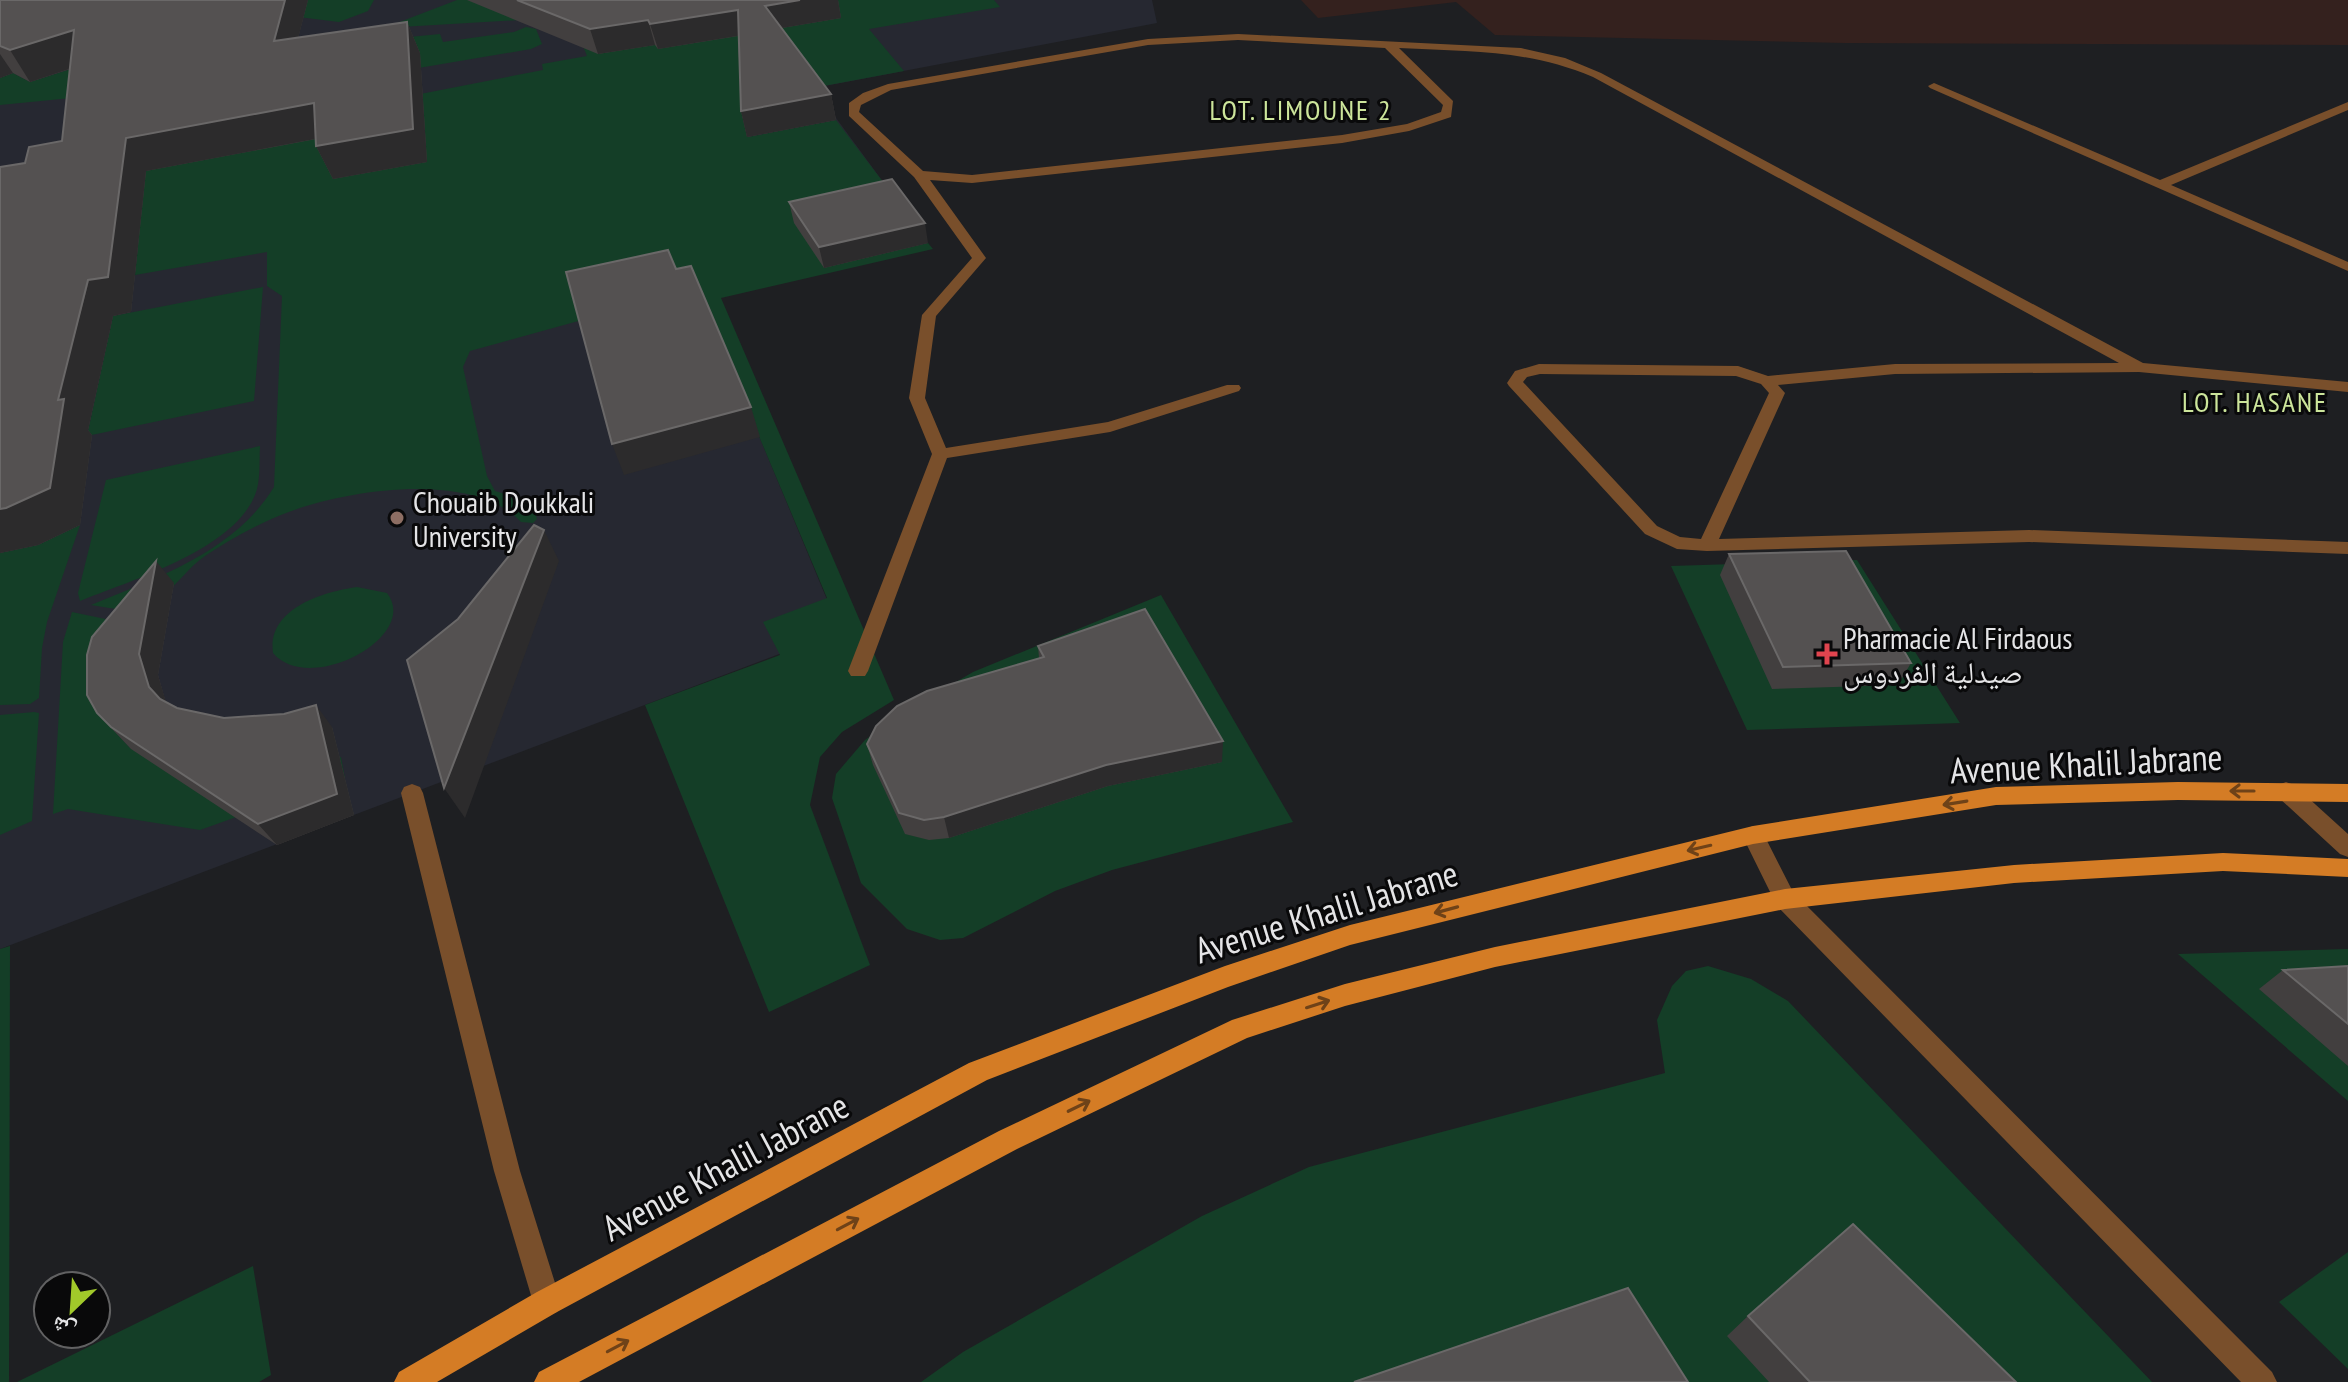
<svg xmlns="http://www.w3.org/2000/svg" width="2348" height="1382" viewBox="0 0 2348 1382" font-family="'PT Sans Narrow','Noto Naskh Arabic',sans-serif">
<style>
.industrial{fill:#34211e}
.built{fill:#262831}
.green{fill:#143e27}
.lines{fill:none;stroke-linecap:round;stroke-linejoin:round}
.minor{fill:#794f2b;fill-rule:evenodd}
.major{fill:#d47c25;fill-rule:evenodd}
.wall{fill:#423f3f}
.shaded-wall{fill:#2c2b2c}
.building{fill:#545151;stroke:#6a6868;stroke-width:2}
.oneway{stroke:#6e4218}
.education-dot{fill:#8d6e63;stroke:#09090a;stroke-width:3}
.health-dot{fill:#e0444e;stroke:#09090a;stroke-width:3}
.labels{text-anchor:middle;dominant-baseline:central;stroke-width:6;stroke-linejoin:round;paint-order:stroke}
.far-quarter-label{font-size:28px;letter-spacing:2px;fill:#cce59b;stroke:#09090a}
.poi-label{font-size:30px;fill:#e4e4e6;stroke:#09090a;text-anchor:start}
.near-street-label{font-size:36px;fill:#e4e4e6;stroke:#09090a}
</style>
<rect width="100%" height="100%" fill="#1e1f22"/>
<!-- industrial -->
<path class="industrial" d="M 1301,0 L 2348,0 L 2348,45 L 1845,43 L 1495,35 L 1456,2 L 1318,18 Z"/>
<!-- built -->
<path class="built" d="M 0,0 L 1152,0 L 1157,23 L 814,88 L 928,243 L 701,296 L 840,631 L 0,949 Z"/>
<!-- green -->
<path class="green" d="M 272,0 L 374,0 L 368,11 L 339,22 L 242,10 Z
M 457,0 L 469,0 L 537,19 L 384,28 Z
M 709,0 L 994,0 L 1000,7 L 869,29 L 904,71 L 813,88 L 748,137 L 836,120 L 896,199 L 823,267 L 928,243 L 933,249 L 721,298 L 894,700 L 842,732 L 820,757 L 810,805 L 870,965 L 769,1012 L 645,705 L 780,655 L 763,622 L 827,598 L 700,296 L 582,320 L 470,351 L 463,367 L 487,476 L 495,491 L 532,502 L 537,519 L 533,523 L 521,522 C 472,469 342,490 281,515 C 254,526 225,542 201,559 C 185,571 162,603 146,607 C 129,612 109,608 91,605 C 158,577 234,552 274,487 L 282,296 L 267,286 L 267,252 L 135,275 L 138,246 L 0,176 L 543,70 L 542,64 L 587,56 L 583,46 Z
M 526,27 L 536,29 L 542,44 L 531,49 L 383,74 L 399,38 L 440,34 L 443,42 L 514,32 Z
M 71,69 L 102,95 L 0,105 L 0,78 L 13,73 L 30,82 Z
M 263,287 L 254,401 L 87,436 L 113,316 Z
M 260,446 C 259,461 261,481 255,495 C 233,550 132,580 80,601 L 78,593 L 106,480 Z
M 80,525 L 47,622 L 42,648 L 39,698 L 30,704 L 0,705 L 0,553 L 38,545 Z
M 1857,560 L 1960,723 L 1747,730 L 1671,566 Z
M 357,587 L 387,593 C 421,637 309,696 273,653 C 267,609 322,592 357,587 Z
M 1161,595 L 1293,822 L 1112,870 L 1055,891 L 963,938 L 940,940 L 907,929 L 861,883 L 832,798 L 836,774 L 865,740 L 901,714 L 973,672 Z
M 72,612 L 115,621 L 108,716 L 117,734 L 131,749 L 287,773 L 341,757 L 345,778 L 200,830 L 68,809 L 53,814 L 63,642 Z
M 34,712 L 39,713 L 32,821 L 0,835 L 0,715 Z
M 10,946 L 9,1382 L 0,1382 L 0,949 Z
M 2348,949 L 2348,1101 L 2178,954 Z
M 1708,966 L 1751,979 L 1788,1001 L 2152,1382 L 921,1382 L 963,1352 L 1202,1216 L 1309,1167 L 1665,1073 L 1657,1020 L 1672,986 L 1686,971 Z
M 2348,1252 L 2348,1369 L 2279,1302 Z
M 253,1266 L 271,1375 L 259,1382 L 17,1382 Z"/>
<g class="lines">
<!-- minor -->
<path class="minor" d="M 1238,34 L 1521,48 L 1565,58 L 1601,73 L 2143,363 L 2348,382 L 2348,392 L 2139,372 L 1895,374 L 1778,385 L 1785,393 L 1719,539 L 2029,530 L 2348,542 L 2348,554 L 2029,542 L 1707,551 L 1677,549 L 1645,534 L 1509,386 L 1507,383 L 1515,371 L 1539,364 L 1738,366 L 1768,376 L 1895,364 L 2119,363 L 1593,77 C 1525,49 1471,52 1399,48 L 1453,101 L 1451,117 L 1409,131 L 1342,143 L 972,183 L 930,180 L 986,258 L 936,316 L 925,398 L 946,448 L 1108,422 L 1227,385 L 1239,385 L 1241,388 L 1239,391 L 1110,432 L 947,458 L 868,671 L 865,676 L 851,676 L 848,671 L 932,454 L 909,398 L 922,315 L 972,258 L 914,177 L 849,116 L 849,103 L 863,93 L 888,84 L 1148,39 ZM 1238,40 L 1385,48 L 1443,105 L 1441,112 L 1407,124 L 1342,135 L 972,175 L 923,171 L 859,112 L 861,105 L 891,90 L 1148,45 ZM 1540,374 L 1736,376 L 1761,384 L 1769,393 L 1701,539 L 1680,537 L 1657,526 L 1523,382 L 1527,377 Z
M 1934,83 L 2160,180 L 2348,102 L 2348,110 L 2171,185 L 2348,262 L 2348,271 L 1930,88 L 1928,86 Z
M 2286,782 L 2294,785 L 2348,834 L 2348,857 L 2340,854 L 2278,797 L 2275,791 L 2278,785 Z
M 412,784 L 420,787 L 423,793 L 520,1171 L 561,1302 L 557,1312 L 547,1316 L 537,1312 L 533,1302 L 494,1171 L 401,793 L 404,787 Z
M 1753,826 L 1761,829 L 1793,892 L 2272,1372 L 2277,1382 L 2241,1382 L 1777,906 L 1742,835 L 1745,829 Z"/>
<!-- major -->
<path class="major" d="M 2178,782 L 2348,784 L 2348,802 L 2178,800 L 1996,805 L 1753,844 L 1350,945 L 1228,987 L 987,1080 L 557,1312 L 437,1382 L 394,1382 L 399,1372 L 537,1292 L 969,1063 L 1225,966 L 1350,925 L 1753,826 L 1996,787 Z
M 2223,853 L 2348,859 L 2348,877 L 2223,871 L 2014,883 L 1785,909 L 1495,967 L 1345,1006 L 1247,1038 L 1017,1149 L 579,1382 L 534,1382 L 539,1372 L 999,1131 L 1232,1020 L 1345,984 L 1495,947 L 1785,889 L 2014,865 Z"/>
</g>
<!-- wall -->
<path class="wall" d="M 0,0 L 308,0 L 298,38 L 407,22 L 420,53 L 427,162 L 333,179 L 316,146 L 316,139 L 146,171 L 131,312 L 113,316 L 88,430 L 92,435 L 80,525 L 38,545 L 0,553 L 0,167 L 25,163 L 62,141 L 70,69 L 30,82 L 13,73 L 0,78 Z
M 467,0 L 838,0 L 841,18 L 782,28 L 831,94 L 836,120 L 747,137 L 741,111 L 738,36 L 658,49 L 655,45 L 598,54 Z
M 789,202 L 928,243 L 824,268 L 794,223 Z
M 1729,554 L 1911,663 L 1898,685 L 1772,689 L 1720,575 Z
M 174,583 L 158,675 L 166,703 L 177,708 L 224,718 L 332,727 L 354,815 L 277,845 L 131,749 L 97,713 Z
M 1038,646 L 1222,762 L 1108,786 L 949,838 L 929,840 L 905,834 L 873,765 L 867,744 L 1039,658 Z
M 2348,966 L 2348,1066 L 2259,989 L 2283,970 Z
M 1748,1316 L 2016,1382 L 1769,1382 L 1727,1336 Z"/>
<!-- shaded-wall -->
<path class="shaded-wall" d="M 285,0 L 308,0 L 289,73 L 274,41 Z
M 800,0 L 838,0 L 841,18 L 770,30 L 765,6 Z
M 738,10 L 743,35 L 658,49 L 650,24 Z
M 648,20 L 655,45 L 598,54 L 590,29 Z
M 407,22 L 420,53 L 427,162 L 333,179 L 316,146 Z
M 74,30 L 93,61 L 30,82 L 10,50 Z
M 0,54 L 13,73 L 0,78 Z
M 831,94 L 836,120 L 747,137 L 741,111 Z
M 314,103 L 331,136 L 146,171 L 131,312 L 113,316 L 88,430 L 92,435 L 80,525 L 38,545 L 0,553 L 0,509 L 58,400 L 126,138 Z
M 925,223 L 928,243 L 824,268 L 819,247 Z
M 751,407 L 760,437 L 624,475 L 612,444 Z
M 544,530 L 559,561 L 465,818 L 444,788 Z
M 156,561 L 174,583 L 158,675 L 168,709 L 149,687 L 139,654 Z
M 316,705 L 332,727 L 354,815 L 277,845 L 258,824 Z
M 1223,741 L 1222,762 L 1108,786 L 949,838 L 944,817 L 1106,765 Z"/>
<!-- building -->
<path class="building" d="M 0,0 L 285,0 L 274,41 L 407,22 L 413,129 L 316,146 L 314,103 L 126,138 L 108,277 L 88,280 L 58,400 L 64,399 L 50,488 L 6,508 L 0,509 L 0,167 L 25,163 L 29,147 L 62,141 L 74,30 L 10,50 L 0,46 Z
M 517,0 L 800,0 L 765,6 L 831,94 L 741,111 L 738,10 L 650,24 L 648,20 L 590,29 Z
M 892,179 L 925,223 L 819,247 L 789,202 Z
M 668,250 L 676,269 L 691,266 L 751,407 L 612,444 L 566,272 Z
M 534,525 L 544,530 L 444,788 L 407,660 L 458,619 Z
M 1846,551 L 1911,663 L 1783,667 L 1729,554 Z
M 156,561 L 139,654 L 149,687 L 160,699 L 177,708 L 224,718 L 284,714 L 316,705 L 337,794 L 258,824 L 111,727 L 97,713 L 87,695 L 87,655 L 92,637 Z
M 1145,609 L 1223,741 L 1106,765 L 944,817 L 924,820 L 899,813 L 867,744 L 876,726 L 897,706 L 927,691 L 1044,657 L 1038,646 Z
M 2348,966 L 2348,1024 L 2283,970 Z
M 1853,1224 L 2016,1382 L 1810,1382 L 1748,1316 Z
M 1628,1288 L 1688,1382 L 1354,1382 Z"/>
<!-- one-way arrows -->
<defs><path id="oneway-shaft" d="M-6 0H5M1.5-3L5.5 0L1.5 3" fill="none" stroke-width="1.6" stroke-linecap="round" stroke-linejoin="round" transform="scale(2)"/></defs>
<g class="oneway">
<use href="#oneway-shaft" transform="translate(2242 791) rotate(180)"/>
<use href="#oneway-shaft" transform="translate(1955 803) rotate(171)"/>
<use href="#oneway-shaft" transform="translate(1699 848) rotate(167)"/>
<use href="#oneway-shaft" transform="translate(1446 910) rotate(165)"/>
<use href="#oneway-shaft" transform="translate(1318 1004) rotate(-18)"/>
<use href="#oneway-shaft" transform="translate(1079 1106) rotate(-26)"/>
<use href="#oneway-shaft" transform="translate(848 1224) rotate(-28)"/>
<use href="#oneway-shaft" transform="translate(618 1346) rotate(-28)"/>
</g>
<!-- markers -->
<circle class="education-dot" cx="397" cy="518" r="8"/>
<path class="health-dot" d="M1823 642h8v8h8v8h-8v8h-8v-8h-8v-8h8z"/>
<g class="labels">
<!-- far-quarter labels -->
<g class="far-quarter-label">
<text x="1301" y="109">LOT. LIMOUNE 2</text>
<text x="2255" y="401">LOT. HASANE</text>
</g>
<!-- poi labels -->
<g class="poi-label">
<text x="413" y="501">Chouaib Doukkali<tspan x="413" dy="34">University</tspan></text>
<text x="1843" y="637">Pharmacie Al Firdaous<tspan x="1843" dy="34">صيدلية الفردوس</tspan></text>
</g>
<!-- near-street labels -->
<g class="near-street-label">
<text transform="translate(2086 763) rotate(-3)">Avenue Khalil Jabrane</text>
<text transform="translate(1326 911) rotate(-17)">Avenue Khalil Jabrane</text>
<text transform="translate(725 1166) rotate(-28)">Avenue Khalil Jabrane</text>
</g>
</g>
<!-- north arrow -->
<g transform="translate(72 1310) rotate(205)"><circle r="38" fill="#09090a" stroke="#616162" stroke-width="2"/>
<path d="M0-6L14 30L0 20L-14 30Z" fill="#a1c92a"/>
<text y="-12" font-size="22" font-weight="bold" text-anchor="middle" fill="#e4e4e6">ش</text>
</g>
</svg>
